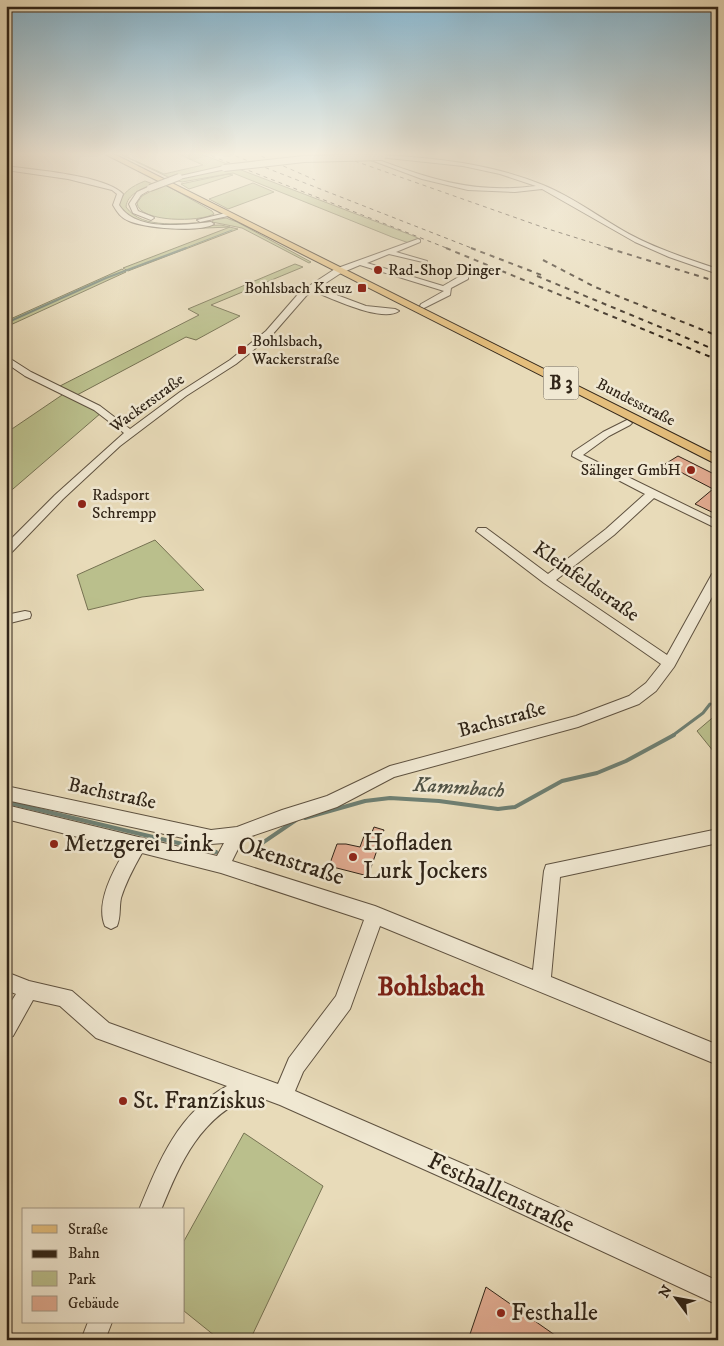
<svg xmlns="http://www.w3.org/2000/svg" width="724" height="1346" viewBox="0 0 724 1346" font-family="'IM FELL DW Pica',serif">
<style>
.green{fill:#babf8c;stroke:#767252}
.lines{fill:none;stroke-linecap:round;stroke-linejoin:round}
.stream-far3{stroke:#6e7f72;stroke-width:1}
.stream-far2{stroke:#6e7f72;stroke-width:2}
.stream-far1{stroke:#6e7f72;stroke-width:3}
.stream{stroke:#6e7f72;stroke-width:4}
.building{fill:#e1ab91;stroke:#312518}
.minor-casing{stroke:#5f5240;stroke-width:2}
.major-casing{stroke:#312518;stroke-width:2}
.minor{fill:#f0e8d2;fill-rule:evenodd}
.major{fill:#e4be7c;fill-rule:evenodd}
.rail-far1{stroke:#312518;stroke-width:1;stroke-dasharray:4 4;stroke-linecap:butt}
.rail{stroke:#312518;stroke-width:2;stroke-dasharray:5 5;stroke-linecap:butt}
.minor-bridge-casing{stroke:#5f5240;stroke-width:8;stroke-linecap:butt}
.minor-bridge{stroke:#f0e8d2;stroke-width:6}
.poi-dot{fill:#8f2418;stroke:#f0e8d2;stroke-width:2}
.labels{text-anchor:middle;dominant-baseline:central;stroke-width:5;stroke-linejoin:round;paint-order:stroke}
.far-poi-label{font-size:16px;fill:#312518;stroke:#f0e8d2;text-anchor:start}
.far-street-label{font-size:16px;fill:#312518;stroke:#f0e8d2}
.shield{fill:#f0e8d2;stroke:#6a6050;stroke-width:1}
.shield-label{font-size:19px;font-weight:bold;fill:#312518}
.street-label{font-size:20px;fill:#312518;stroke:#f0e8d2}
.water-label{font-size:21px;font-style:italic;fill:#505245;stroke:#f0e8d2}
.near-poi-label{font-size:24px;fill:#312518;stroke:#f0e8d2;text-anchor:start}
.near-street-label{font-size:24px;fill:#312518;stroke:#f0e8d2}
.near-quarter-label{font-size:26px;font-weight:bold;fill:#7a1f14;stroke:#f0e8d2}
</style>
<rect width="100%" height="100%" fill="#e8dbb9"/>
<filter id="stains"><feTurbulence type="fractalNoise" baseFrequency=".004" numOctaves="4"/><feColorMatrix values="0 0 0 0 .2 0 0 0 0 .09 0 0 0 0 .02 0 0 0 .5 -.17"/></filter>
<radialGradient id="worn" r=".72"><stop offset=".6" stop-color="#630" stop-opacity="0"/><stop offset="1" stop-color="#630" stop-opacity=".3"/></radialGradient>
<!-- green -->
<path class="green" d="M 118,153 L 133,153 L 125,156 L 164,174 L 203,165 L 176,153 L 198,153 L 230,165 L 170,178 Z
M 236,168 L 411,235 L 420,239 L 409,243 L 392,237 L 233,173 L 182,182 L 175,180 L 203,173 Z
M 228,174 L 233,175 L 189,189 L 181,184 Z
M 145,181 L 153,184 C 142,189 127,194 126,207 C 143,231 184,222 208,223 C 185,225 156,230 134,220 C 129,217 124,212 119,208 C 120,193 132,186 145,181 Z
M 253,183 L 274,192 L 228,209 L 209,199 Z
M 164,184 L 212,211 L 214,214 C 201,222 139,223 137,203 L 142,196 Z
M 226,218 L 237,222 L 311,262 L 309,263 L 242,228 L 212,222 L 213,220 Z
M 221,225 L 238,229 L 128,271 L 123,268 L 230,227 L 182,229 L 155,227 Z
M 295,264 L 303,267 L 211,305 L 240,316 L 196,340 L 186,337 L 77,395 L 58,387 L 199,315 L 188,309 Z
M 122,269 L 126,272 L 6,327 L 6,321 Z
M 65,393 L 101,413 L 6,495 L 6,433 Z
M 155,540 L 204,590 L 142,597 L 88,610 L 77,575 Z
M 718,713 L 718,757 L 697,731 Z
M 244,1133 L 323,1186 L 250,1340 L 220,1340 L 184,1311 L 184,1241 Z"/>
<g class="lines">
<!-- stream-far3 -->
<path class="stream-far3" d="M 183,249 L 232,230"/>
<!-- stream-far2 -->
<path class="stream-far2" d="M 6,323 L 106,278 L 186,248"/>
<!-- stream-far1 -->
<path class="stream-far1" d="M 672,736 L 703,713 L 710,704"/>
<!-- stream -->
<path class="stream" d="M 6,802 L 216,852
M 305,818 L 365,801 L 390,798 L 439,801 L 498,809 L 515,807 L 562,781 L 597,773 L 626,761 L 674,735
M 249,852 L 296,820"/>
</g>
<!-- building -->
<path class="building" d="M 678,456 L 718,476 L 718,515 L 695,504 L 713,489 L 665,464 Z
M 374,827 L 384,830 L 368,876 L 329,866 L 337,844 L 346,844 L 360,847 L 364,836 L 370,837 Z
M 486,1287 L 562,1340 L 468,1340 Z"/>
<g class="lines">
<!-- minor casing -->
<g class="minor-casing">
<path id="minor" d="M 352,153 L 360,153 C 422,176 469,195 536,186 L 500,174 L 463,166 L 379,157 L 382,155 C 437,158 492,164 543,185 C 573,197 600,218 629,234 C 657,249 688,259 718,269 L 718,274 L 669,257 L 635,242 L 542,189 L 515,192 L 468,190 L 422,179 Z
M 6,166 C 33,170 105,175 123,194 L 119,205 C 136,232 183,225 211,222 L 214,224 C 200,233 145,228 129,221 C 121,218 117,212 113,205 L 117,194 L 112,190 L 68,179 L 6,170 Z
M 224,166 L 226,169 L 179,179 L 176,177 Z
M 148,187 L 153,188 L 141,195 L 135,204 L 138,211 L 153,217 L 154,218 L 151,220 L 133,213 L 129,204 L 137,192 Z
M 226,213 L 229,215 L 228,216 L 200,222 L 197,220 Z
M 418,239 L 420,240 L 420,242 L 396,252 L 427,261 L 427,263 L 389,254 L 367,263 L 443,286 L 462,275 L 468,275 L 468,279 L 451,288 L 450,295 L 424,308 L 420,306 L 421,304 L 444,291 L 360,265 L 341,273 L 318,288 L 366,306 L 395,309 L 399,311 C 382,323 331,298 313,291 L 306,296 L 272,335 L 236,364 L 186,396 L 120,446 L 63,499 L 10,554 L 6,555 L 6,544 L 55,495 L 124,433 L 94,410 L 25,376 L 6,363 L 6,356 L 31,372 L 100,406 L 130,429 L 180,392 L 230,360 L 266,331 L 300,292 L 309,286 L 335,269 Z
M 627,420 L 632,423 L 630,425 L 609,436 L 583,455 L 718,521 L 718,529 L 654,498 L 614,535 L 556,580 L 667,655 L 712,574 L 718,570 L 718,586 L 674,667 L 656,691 L 639,704 L 578,727 L 394,777 L 337,807 L 243,839 L 232,861 L 375,906 L 533,970 L 544,871 L 546,865 L 718,829 L 718,843 L 560,877 L 551,977 L 718,1045 L 718,1065 L 380,926 L 350,1009 L 303,1072 L 295,1091 L 484,1173 L 718,1281 L 718,1305 L 468,1189 L 280,1105 L 253,1095 C 200,1117 181,1161 161,1210 L 139,1210 C 159,1161 178,1113 227,1086 L 96,1038 L 60,1006 L 33,1000 L 13,1036 L 6,1039 L 6,1010 L 16,994 L 6,990 L 6,972 L 29,981 L 72,991 L 109,1023 L 278,1084 L 289,1058 L 336,996 L 364,920 L 221,873 L 142,853 C 134,867 126,882 121,898 C 119,907 121,917 117,926 L 111,929 L 105,926 C 95,903 114,869 126,849 L 6,819 L 6,805 L 217,856 L 224,843 L 211,844 L 6,800 L 6,786 L 211,830 L 237,827 L 282,810 L 327,796 L 390,766 L 576,716 L 629,696 L 646,683 L 661,664 L 544,583 L 476,531 L 478,528 L 486,528 L 548,574 L 606,529 L 645,494 L 572,456 L 573,452 L 603,432 Z
M 25,611 L 30,612 L 31,615 L 30,618 L 6,624 L 6,615 Z
M 88,1322 L 112,1322 L 105,1340 L 81,1340 Z"/>
</g>
<!-- major casing -->
<g class="major-casing">
<path id="major" d="M 103,153 L 112,153 L 718,456 L 718,465 Z"/>
</g>
<!-- minor -->
<use href="#minor" class="minor"/>
<!-- major -->
<use href="#major" class="major"/>
<!-- rail-far1 -->
<path class="rail-far1" d="M 204,153 L 449,249
M 228,153 L 474,249
M 254,153 L 315,180
M 332,153 L 545,228 L 612,249"/>
<!-- rail -->
<path class="rail" d="M 446,248 L 718,360
M 471,248 L 544,276
M 608,248 L 718,282
M 543,260 L 595,287 L 718,336
M 537,276 L 718,351"/>
<!-- minor-bridge casing -->
<g class="minor-bridge-casing">
<path id="minor-bridge" d="M 224,168 L 304,159 L 382,157
M 150,188 L 179,177"/>
</g>
<!-- minor-bridge -->
<use href="#minor-bridge" class="minor-bridge"/>
</g>
<!-- sky -->
<linearGradient id="sky" x2="0" y2="1"><stop stop-color="#87b7d1"/><stop offset="0.45" stop-color="#f5efe0"/><stop offset="1" stop-color="#f5efe0" stop-opacity="0"/></linearGradient>
<rect width="724" height="342" fill="url(#sky)"/>
<!-- markers -->
<g class="poi-dot">
<circle cx="378" cy="270" r="5"/>
<rect x="357" y="283" width="10" height="10" rx="2.5"/>
<rect x="237" y="345" width="10" height="10" rx="2.5"/>
<circle cx="691" cy="470" r="5"/>
<circle cx="82" cy="504" r="5"/>
<circle cx="54" cy="844" r="5"/>
<circle cx="353" cy="857" r="5"/>
<circle cx="123" cy="1101" r="5"/>
<circle cx="501" cy="1313" r="5"/>
</g>
<g class="labels">
<!-- far-poi labels -->
<g class="far-poi-label">
<text x="388" y="270">Rad-Shop Dinger</text>
<text x="352" y="288" text-anchor="end">Bohlsbach Kreuz</text>
<text x="252" y="341">Bohlsbach,<tspan x="252" dy="18">Wackerstraße</tspan></text>
<text x="681" y="470" text-anchor="end">Sälinger GmbH</text>
<text x="92" y="495">Radsport<tspan x="92" dy="18">Schrempp</tspan></text>
</g>
<!-- far-street labels -->
<g class="far-street-label">
<text transform="translate(636 402) rotate(27)">Bundesstraße</text>
<text transform="translate(147 403) rotate(-36)">Wackerstraße</text>
</g>
<!-- shield labels -->
<rect class="shield" x="543.5" y="366.5" width="35" height="33" rx="4"/>
<g class="shield-label">
<text x="561" y="383">B 3</text>
</g>
<!-- street labels -->
<g class="street-label">
<text transform="translate(586 582) rotate(35)">Kleinfeldstraße</text>
<text transform="translate(502 720) rotate(-15)">Bachstraße</text>
<text transform="translate(112 794) rotate(12)">Bachstraße</text>
</g>
<!-- water labels -->
<g class="water-label">
<text transform="translate(459 788) rotate(4)">Kammbach</text>
</g>
<!-- near-poi labels -->
<g class="near-poi-label">
<text x="363" y="843">Hofladen<tspan x="363" dy="28">Lurk Jockers</tspan></text>
<text x="64" y="844">Metzgerei Link</text>
<text x="133" y="1101">St. Franziskus</text>
<text x="511" y="1313">Festhalle</text>
</g>
<!-- near-street labels -->
<g class="near-street-label">
<text transform="translate(291 861) rotate(18)">Okenstraße</text>
<text transform="translate(501 1193) rotate(25)">Festhallenstraße</text>
</g>
<!-- near-quarter labels -->
<g class="near-quarter-label">
<text x="431" y="987">Bohlsbach</text>
</g>
</g>
<!-- margin -->
<rect width="724" height="1346" fill="none" stroke="#e8dbb9" stroke-width="25"/>
<rect x="8" y="8" width="709" height="1331" fill="none" stroke="#312518" stroke-width="2.5"/>
<rect x="12" y="12" width="699" height="1321" fill="none" stroke="#312518"/>
<!-- legend -->
<rect x="22" y="1208" width="162" height="115" fill="#f0e8d2" stroke="#a49a88"/>
<rect x="32" y="1225" width="25" height="8" fill="#e4be7c" stroke="#a49a88"/>
<text x="68" y="1234" font-size="15" fill="#312518">Straße</text>
<rect x="32" y="1250" width="25" height="8" fill="#312518" stroke="#a49a88"/>
<text x="68" y="1258" font-size="15" fill="#312518">Bahn</text>
<rect x="32" y="1271" width="25" height="15" fill="#babf8c" stroke="#a49a88"/>
<text x="68" y="1284" font-size="15" fill="#312518">Park</text>
<rect x="32" y="1296" width="25" height="15" fill="#e1ab91" stroke="#a49a88"/>
<text x="68" y="1308" font-size="15" fill="#312518">Gebäude</text>
<!-- north arrow -->
<g transform="translate(676 1298) rotate(302)" stroke="#f0e8d2" stroke-width="4" paint-order="stroke">
<path d="M0-4L9 19L0 12L-9 19Z" fill="#312518"/>
<text y="-8" font-size="14" font-weight="bold" text-anchor="middle" fill="#312518">N</text>
</g>
<rect width="100%" height="100%" filter="url(#stains)"/>
<rect width="100%" height="100%" fill="url(#worn)"/>
</svg>
